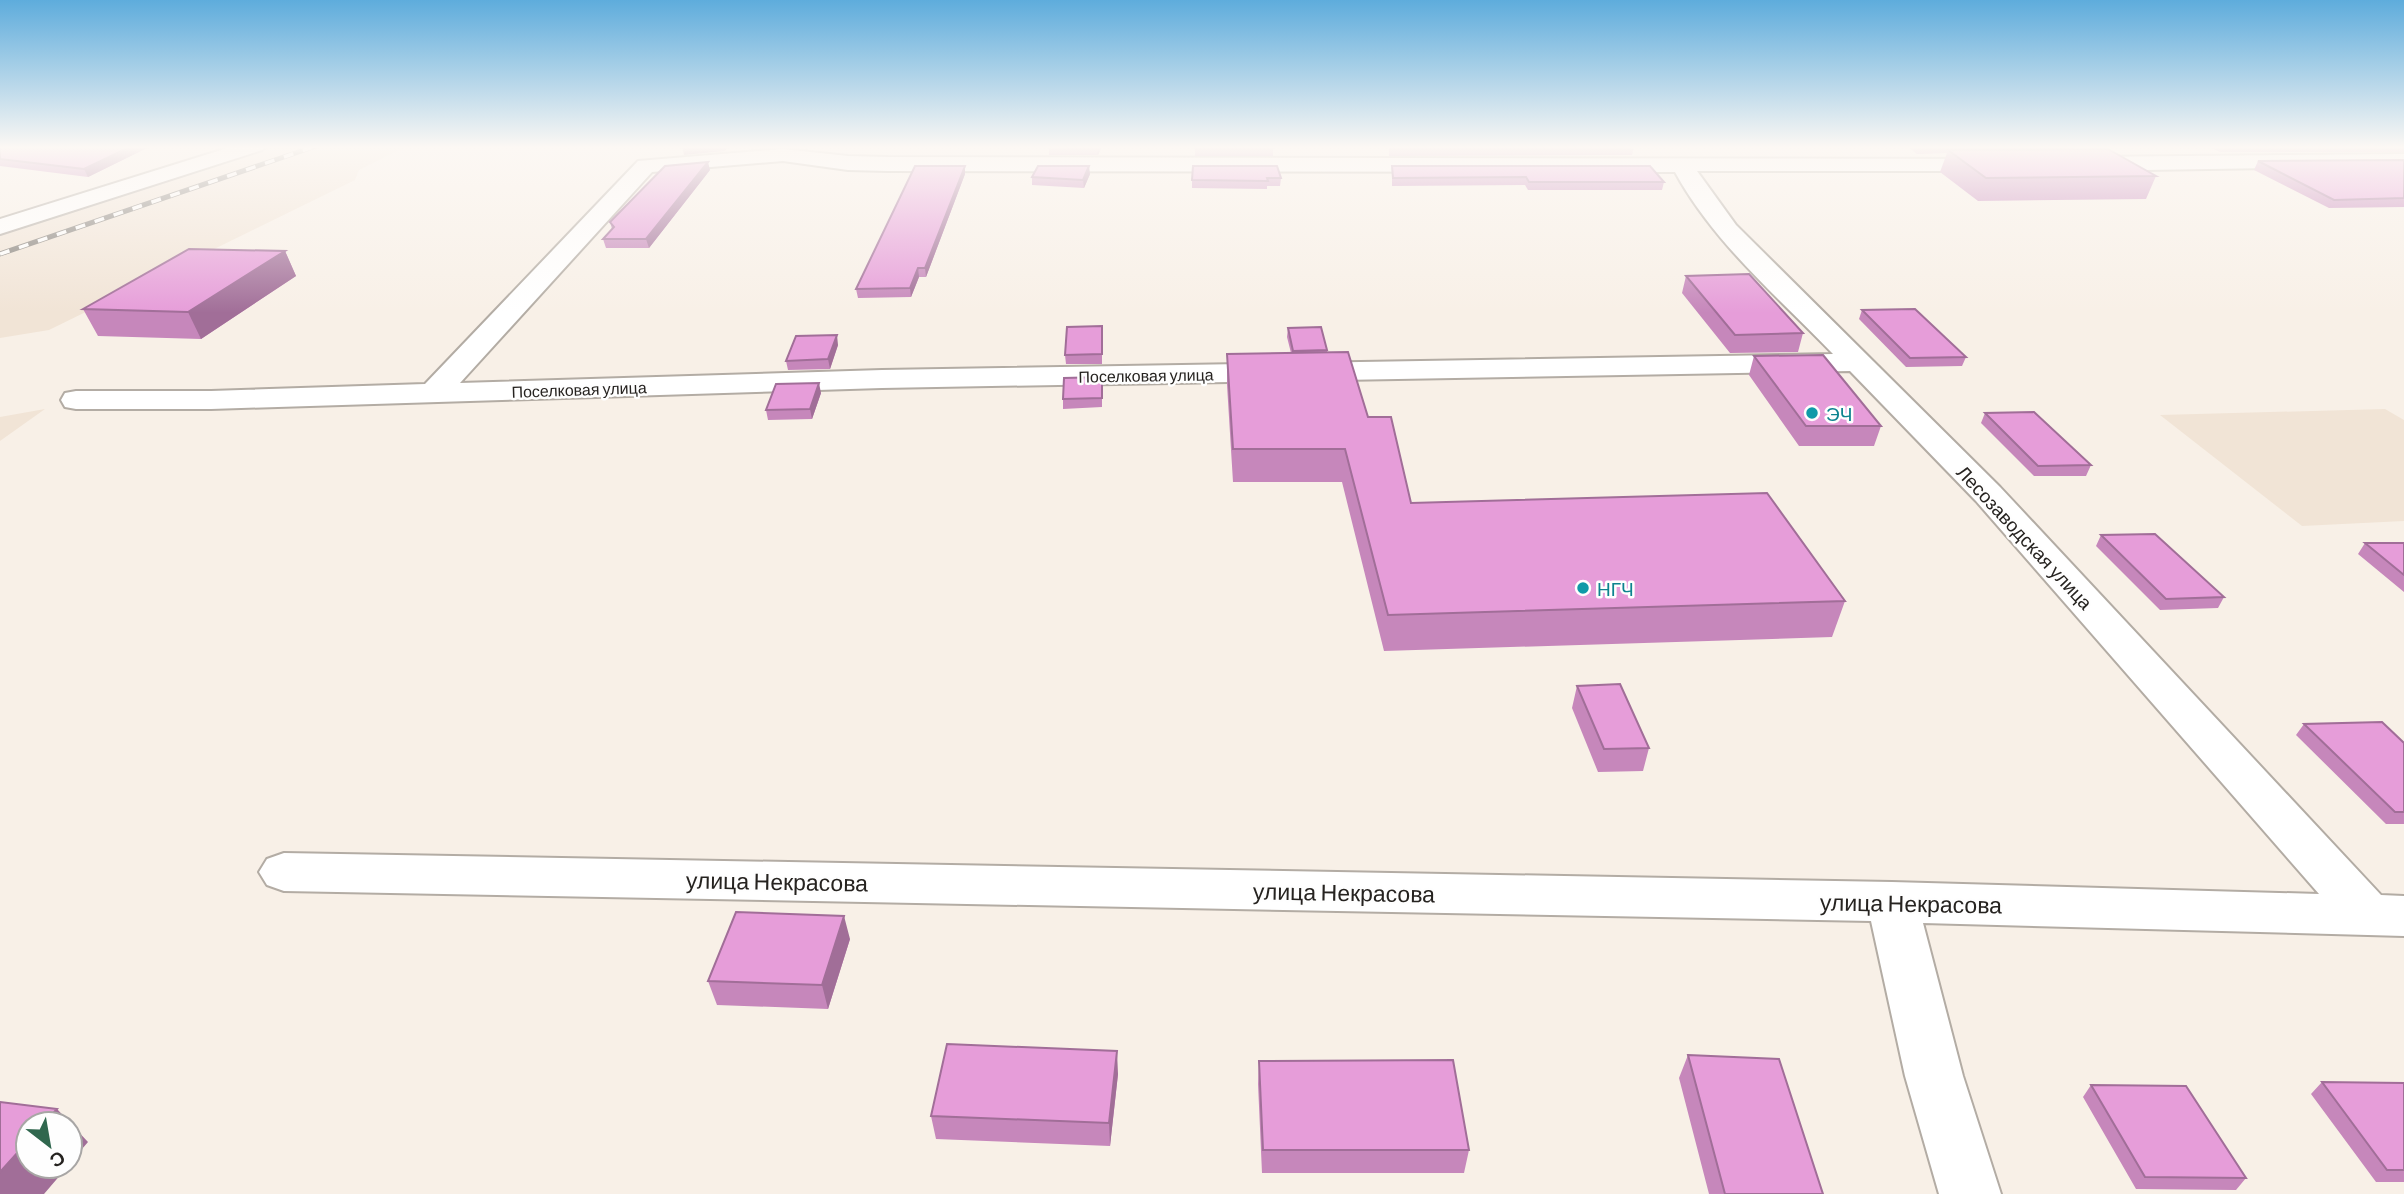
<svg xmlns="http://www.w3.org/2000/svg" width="2404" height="1194" viewBox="0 0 2404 1194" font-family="Barlow,sans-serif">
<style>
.built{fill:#f1e4d6}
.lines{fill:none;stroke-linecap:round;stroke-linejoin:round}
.minor-casing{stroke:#b3aca4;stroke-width:4}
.minor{fill:#fff;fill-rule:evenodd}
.rail-casing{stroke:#827d77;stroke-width:5}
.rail{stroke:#fefefe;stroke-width:3.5;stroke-dasharray:10;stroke-linecap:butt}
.wall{fill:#c687bb}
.shaded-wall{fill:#a16e98}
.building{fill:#e69dd9;stroke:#a16e98;stroke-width:2}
.culture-dot{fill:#0f9aa8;stroke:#fefefe;stroke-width:2.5}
.labels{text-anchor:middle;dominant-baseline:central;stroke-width:5;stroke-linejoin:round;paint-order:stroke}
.far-street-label{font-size:16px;fill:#262320;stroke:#fefefe}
.culture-label{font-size:19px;fill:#0d838f;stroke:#fefefe;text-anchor:start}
.street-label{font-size:19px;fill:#262320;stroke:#fefefe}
.near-street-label{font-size:23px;fill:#262320;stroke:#fefefe}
</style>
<rect width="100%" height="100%" fill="#f8f0e7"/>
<!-- built -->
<path class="built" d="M 260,146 L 407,146 L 359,170 L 355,180 L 49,330 L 0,338 L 0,231 L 128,192 Z
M 45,409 L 0,441 L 0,417 Z
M 2385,409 L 2404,420 L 2404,521 L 2302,526 L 2160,415 Z"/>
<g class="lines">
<!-- minor casing -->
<g class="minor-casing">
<path id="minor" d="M 234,146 L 266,146 L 262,150 L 0,234 L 0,219 Z
M 783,149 L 848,156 L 888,157 L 2004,159 L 2007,164 L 2004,169 L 1996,171 L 1697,171 L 1736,225 L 2000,487 L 2381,895 L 2404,896 L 2404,936 L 1923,923 L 1963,1076 L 2001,1194 L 1939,1194 L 1905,1076 L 1871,921 L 284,891 L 267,885 L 259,872 L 267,859 L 284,853 L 1892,882 L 2319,894 L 1976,501 L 1850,371 L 882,388 L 211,409 L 76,409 L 65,407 L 61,400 L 65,393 L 76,391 L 211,391 L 425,384 L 638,161 ZM 783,161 L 848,170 L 888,171 L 1675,172 C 1713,242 1778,297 1833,354 L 882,370 L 460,383 L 652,172 Z
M 2404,154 L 2404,166 L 2081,171 L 2073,169 L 2070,164 L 2073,159 L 2081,157 Z"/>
</g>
<!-- minor -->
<use href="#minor" class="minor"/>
<!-- rail casing -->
<g class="rail-casing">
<path id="rail" d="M 0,254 L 316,146"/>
</g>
<!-- rail -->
<use href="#rail" class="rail"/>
</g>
<!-- wall -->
<path class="wall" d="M 0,146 L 151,146 L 88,177 L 0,166 Z
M 1050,146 L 1102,146 L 1098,155 L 1049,155 L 1049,147 Z
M 1195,146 L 1273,148 L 1273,156 L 1195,156 Z
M 1389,146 L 1632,146 L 1634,147 L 1632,155 L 1389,156 Z
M 1907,146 L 2076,146 L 2073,149 L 2156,176 L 2146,199 L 1978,201 L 1940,172 L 1947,153 L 1917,154 Z
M 2207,146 L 2404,146 L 2404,152 L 2220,152 Z
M 2404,160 L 2404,207 L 2329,208 L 2254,170 L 2258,161 Z
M 965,166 L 965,174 L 926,277 L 919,277 L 911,297 L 858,298 L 856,289 Z
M 1392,166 L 1664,182 L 1662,190 L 1528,190 L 1525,185 L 1392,186 Z
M 710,170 L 649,248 L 606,248 L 603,239 L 612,229 L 610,222 Z
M 1090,174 L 1084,188 L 1032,185 L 1032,177 Z
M 1281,178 L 1280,186 L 1267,186 L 1267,189 L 1192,188 L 1192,180 Z
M 285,251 L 296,276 L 201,339 L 98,336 L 83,309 Z
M 1686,276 L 1803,333 L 1798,352 L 1730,353 L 1682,293 Z
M 1862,310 L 1966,357 L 1962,366 L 1906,367 L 1859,319 Z
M 1102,326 L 1102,364 L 1066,364 L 1065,355 Z
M 1288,328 L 1327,350 L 1327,352 L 1368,417 L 1411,503 L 1845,601 L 1832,637 L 1384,651 L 1342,482 L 1233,482 L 1227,385 L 1227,354 L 1291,353 L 1287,337 Z
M 838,345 L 830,369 L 788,370 L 786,361 Z
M 1754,356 L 1881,426 L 1874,446 L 1799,446 L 1749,375 Z
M 1102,377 L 1102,407 L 1063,409 L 1063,399 Z
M 821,393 L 812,419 L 768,420 L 766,410 Z
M 1985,413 L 2091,465 L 2086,476 L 2034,476 L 1981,423 Z
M 2101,535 L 2224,597 L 2218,608 L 2160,610 L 2096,546 Z
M 2365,543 L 2404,543 L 2404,592 L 2358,554 Z
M 1577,686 L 1649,748 L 1643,771 L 1598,772 L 1572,708 Z
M 2304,724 L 2404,743 L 2404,824 L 2386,824 L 2296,735 Z
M 850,939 L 828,1009 L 717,1005 L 708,981 Z
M 1688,1055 L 1823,1194 L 1709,1194 L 1679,1078 Z
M 1259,1061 L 1469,1150 L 1464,1173 L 1262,1173 L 1258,1084 Z
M 1118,1074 L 1110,1146 L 936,1139 L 931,1116 Z
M 2322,1082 L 2404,1083 L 2404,1182 L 2376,1182 L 2311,1094 Z
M 2091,1085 L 2246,1178 L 2236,1190 L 2136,1189 L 2083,1097 Z"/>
<!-- shaded-wall -->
<path class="shaded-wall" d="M 132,146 L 151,146 L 88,177 L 84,169 Z
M 682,146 L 729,146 L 725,151 L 684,155 Z
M 1098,146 L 1102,146 L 1098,155 L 1097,148 Z
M 708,162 L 710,170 L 649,248 L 646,239 Z
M 965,166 L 965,174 L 926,277 L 925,268 Z
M 1089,166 L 1090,174 L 1084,188 L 1083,180 Z
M 285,251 L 296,276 L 201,339 L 188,312 Z
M 918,268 L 919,277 L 911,297 L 910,288 Z
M 837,335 L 838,345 L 830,369 L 828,359 Z
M 819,383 L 821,393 L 812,419 L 810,409 Z
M 844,916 L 850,939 L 828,1009 L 822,985 Z
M 1117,1051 L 1118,1074 L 1110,1146 L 1109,1123 Z
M 57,1109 L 88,1142 L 70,1163 L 70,1124 L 43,1124 Z
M 28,1141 L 28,1166 L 68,1166 L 44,1194 L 0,1194 L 0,1172 Z"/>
<!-- building -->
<path class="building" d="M 0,146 L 132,146 L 84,169 L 0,159 Z
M 1050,146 L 1098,146 L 1097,148 L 1049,147 Z
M 1195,146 L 1272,146 L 1273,148 L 1195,148 Z
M 1390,146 L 1632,146 L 1634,147 L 1390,148 Z
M 2108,149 L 2156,176 L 1986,178 L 1948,150 Z
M 2404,160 L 2404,198 L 2334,200 L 2258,161 Z
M 708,162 L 646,239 L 603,239 L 614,227 L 610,222 L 665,166 Z
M 915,166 L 965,166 L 925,268 L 918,268 L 910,288 L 856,289 Z
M 1038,166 L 1089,166 L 1083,180 L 1032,177 Z
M 1193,166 L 1277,166 L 1281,178 L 1267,178 L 1268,181 L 1192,180 Z
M 1392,166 L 1650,166 L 1664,182 L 1529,182 L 1526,177 L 1393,178 Z
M 189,249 L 285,251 L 188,312 L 83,309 Z
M 1749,274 L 1803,333 L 1735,335 L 1686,276 Z
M 1915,309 L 1966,357 L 1910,358 L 1862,310 Z
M 1102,326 L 1102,354 L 1065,355 L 1067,327 Z
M 1321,327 L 1327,350 L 1293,351 L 1288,328 Z
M 837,335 L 828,359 L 786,361 L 796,336 Z
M 1348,352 L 1368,417 L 1391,417 L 1411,503 L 1767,493 L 1845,601 L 1388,615 L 1345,449 L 1233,449 L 1227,354 Z
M 1823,355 L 1881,426 L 1806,426 L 1754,356 Z
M 1102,377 L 1102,398 L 1063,399 L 1064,378 Z
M 819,383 L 810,409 L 766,410 L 776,384 Z
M 2034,412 L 2091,465 L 2038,466 L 1985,413 Z
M 2155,534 L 2224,597 L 2166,599 L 2101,535 Z
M 2365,543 L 2404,543 L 2404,575 Z
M 1620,684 L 1649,748 L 1604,749 L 1577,686 Z
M 2382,722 L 2404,743 L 2404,812 L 2395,812 L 2304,724 Z
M 736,912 L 844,916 L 822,985 L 708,981 Z
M 947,1044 L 1117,1051 L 1109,1123 L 931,1116 Z
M 1688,1055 L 1779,1059 L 1823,1194 L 1725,1194 Z
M 1453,1060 L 1469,1150 L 1263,1150 L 1259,1061 Z
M 2322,1082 L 2404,1083 L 2404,1170 L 2387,1170 Z
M 2091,1085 L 2186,1086 L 2246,1178 L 2145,1177 Z
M 0,1102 L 57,1109 L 43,1124 L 28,1124 L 28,1141 L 0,1172 Z"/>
<!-- sky -->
<linearGradient id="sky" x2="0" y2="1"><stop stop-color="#5eacdc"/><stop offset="0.47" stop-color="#fcf8f4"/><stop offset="1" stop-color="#fcf8f4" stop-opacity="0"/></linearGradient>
<rect width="2404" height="313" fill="url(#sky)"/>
<!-- markers -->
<g class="culture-dot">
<circle cx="1812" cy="413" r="7"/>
<circle cx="1583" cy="588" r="7"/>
</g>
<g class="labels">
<!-- far-street labels -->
<g class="far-street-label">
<text transform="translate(1146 375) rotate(-1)">Поселковая улица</text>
<text transform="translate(579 389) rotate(-2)">Поселковая улица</text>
</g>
<!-- culture labels -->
<g class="culture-label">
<text x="1826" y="413">ЭЧ</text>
<text x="1597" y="588">НГЧ</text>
</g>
<!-- street labels -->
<g class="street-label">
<text transform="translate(2025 537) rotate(47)">Лесозаводская улица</text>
</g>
<!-- near-street labels -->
<g class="near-street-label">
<text transform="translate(777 881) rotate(1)">улица Некрасова</text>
<text transform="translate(1344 892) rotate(1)">улица Некрасова</text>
<text transform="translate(1911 903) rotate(1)">улица Некрасова</text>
</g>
</g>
<!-- north arrow -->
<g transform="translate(49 1145) rotate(149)"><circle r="33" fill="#fefefe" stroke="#a8a6a5" stroke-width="2"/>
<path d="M0-5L12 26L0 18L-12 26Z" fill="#30674e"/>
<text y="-10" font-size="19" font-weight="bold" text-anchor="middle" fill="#262320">С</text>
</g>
</svg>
